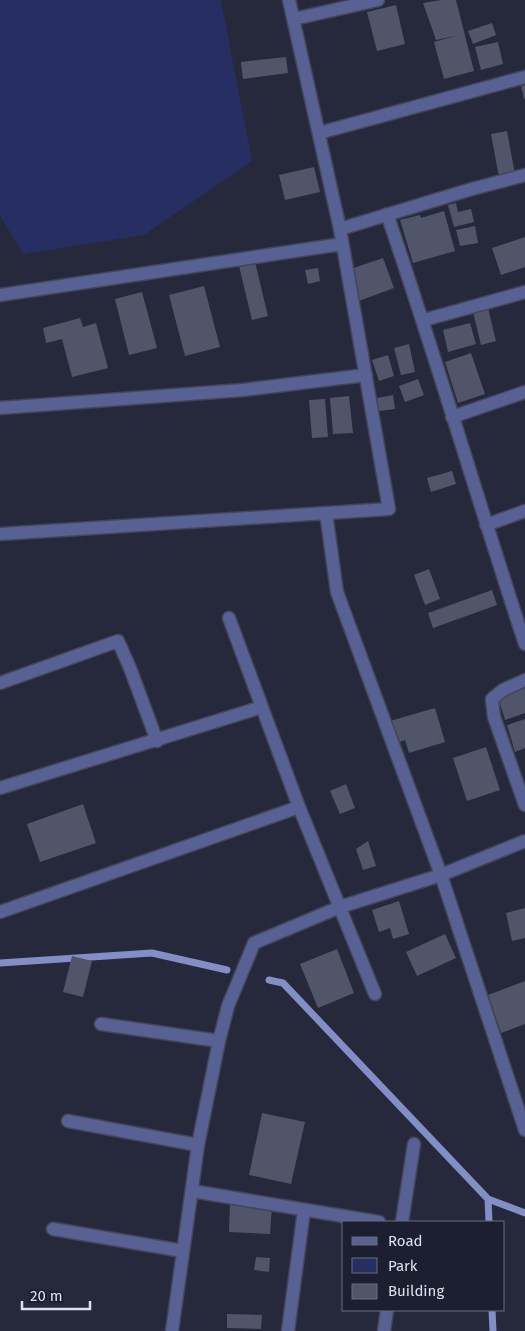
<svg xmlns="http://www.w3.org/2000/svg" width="525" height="1331" font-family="'Fira Sans',sans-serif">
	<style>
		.green { fill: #272e62 }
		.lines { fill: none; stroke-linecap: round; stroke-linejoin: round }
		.stream { stroke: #838dc6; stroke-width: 7 }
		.building { fill: #505569 }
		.street-casing { stroke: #424657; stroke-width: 15 }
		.street { stroke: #576193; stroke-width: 12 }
	</style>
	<rect width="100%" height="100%" fill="#25293b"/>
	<!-- green -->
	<path class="green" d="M0,0H221L252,161L144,235L23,254L0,216Z"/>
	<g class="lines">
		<!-- stream -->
		<path class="stream" d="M0,963L152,953L227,970
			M269,980L283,983L488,1199L525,1213
			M488,1199L489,1222
			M492,1310L493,1331"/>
	</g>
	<!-- building -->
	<path class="building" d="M441,0H456L474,71L444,79L434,42L455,36L436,40L423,3Z
		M396,5L405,44L377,51L367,12Z
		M492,23L496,35L473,44L468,31Z
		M498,42L503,64L481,70L475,47Z
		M286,57L288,73L243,79L241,62Z
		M525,85V99H524L521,86Z
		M507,131L515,174L499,177L491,134Z
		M314,167L320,192L285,200L279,175Z
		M456,203L458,212L471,209L474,222L454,227L448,205Z
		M444,211L455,251L413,263L400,220L420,215L421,218Z
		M475,226L478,243L460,246L456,230Z
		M525,237V267L501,275L492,248Z
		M383,258L394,288L359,301L348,270Z
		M255,262L268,316L252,320L239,266Z
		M318,268L320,281L308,284L305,270Z
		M204,286L220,347L185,356L169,295Z
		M142,292L157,348L129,355L115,299Z
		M487,304L496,341L481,345L472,308Z
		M80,318L83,327L96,323L108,368L72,377L62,339L46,343L43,328Z
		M470,323L476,344L448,352L443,330Z
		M409,344L415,372L401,375L394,348Z
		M471,353L485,394L458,403L445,362Z
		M388,355L394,376L379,381L372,360Z
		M418,379L424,395L405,402L399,386Z
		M393,395L395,409L379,411L377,398Z
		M349,396L353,433L333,434L330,398Z
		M325,399L328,437L312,438L309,400Z
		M452,471L456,484L431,492L427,478Z
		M429,569L440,599L425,605L414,575Z
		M492,590L497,605L433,628L428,613Z
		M525,688V713L505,720L498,697Z
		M435,708L445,742L409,753L405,740L396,743L390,721Z
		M525,719V748L515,752L507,725Z
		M486,747L500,790L467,801L453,758Z
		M346,784L355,808L340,814L330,791Z
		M83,804L96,843L40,862L27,824Z
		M368,841L376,866L363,870L356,849Z
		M399,901L409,934L393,939L390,928L379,932L372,910Z
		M525,908V938L512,941L506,913Z
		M445,934L456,958L417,976L406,952Z
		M337,949L354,993L318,1008L300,964Z
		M72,956L92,961L83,997L63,992Z
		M525,981V1024L501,1033L488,995Z
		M262,1113L305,1122L291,1184L249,1175Z
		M230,1204L272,1206L270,1234L229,1232Z
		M256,1257L270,1258L269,1272L254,1270Z
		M227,1314L262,1315L261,1329L227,1328Z"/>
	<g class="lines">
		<!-- street casing -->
		<g class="street-casing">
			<path id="street" d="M289,0L340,229L472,189L525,175
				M294,19L378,0
				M319,133L525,77
				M387,214C436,357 478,501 525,644
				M0,295L342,244
				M424,320L525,292
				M0,408L243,390L366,375
				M452,417L525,392
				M326,513L337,592L441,875L525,1130
				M486,525L525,511
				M0,534L389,509L340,229
				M229,618L299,807L375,994
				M525,680L503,690L492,699L494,717L525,805
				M0,683L118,641L130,668L157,741
				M0,788L262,707
				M0,912L299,807
				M101,1024L219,1041
				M68,1121L198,1145
				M192,1191L379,1222
				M402,1222L414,1144
				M53,1229L183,1251
				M172,1331L198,1145L219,1041L228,1006L254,943L340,907L441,875L525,841
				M288,1331L304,1210
				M384,1331L387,1310"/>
		</g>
		<!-- street -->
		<use href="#street" class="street"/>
	</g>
	<!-- legend -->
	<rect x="342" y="1221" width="162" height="90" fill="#1b1f30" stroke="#696d7c"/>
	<rect x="352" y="1237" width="25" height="8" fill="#576193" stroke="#696d7c"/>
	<text x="388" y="1246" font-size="15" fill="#dde1ed">Road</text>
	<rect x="352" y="1258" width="25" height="15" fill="#272e62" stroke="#696d7c"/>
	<text x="388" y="1271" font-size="15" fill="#dde1ed">Park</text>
	<rect x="352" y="1284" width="25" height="15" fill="#505569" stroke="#696d7c"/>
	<text x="388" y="1296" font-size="15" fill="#dde1ed">Building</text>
	<!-- scale -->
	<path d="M22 1301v8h68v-8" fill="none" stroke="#dde1ed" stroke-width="2.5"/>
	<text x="30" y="1301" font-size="15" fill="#dde1ed" stroke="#1b1f30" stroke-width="4" paint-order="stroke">20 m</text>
</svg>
